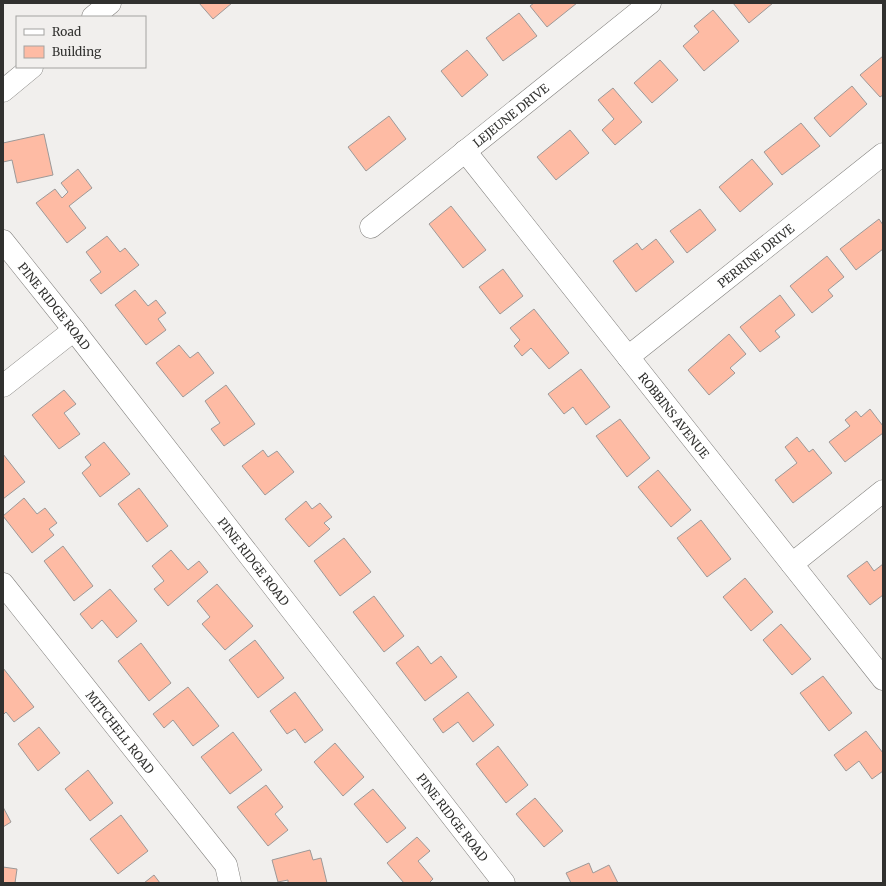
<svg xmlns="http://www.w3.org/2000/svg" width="886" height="886" font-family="Merriweather,serif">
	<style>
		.building { fill: #febba4; stroke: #9d9998 }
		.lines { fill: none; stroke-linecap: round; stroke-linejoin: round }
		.minor-casing { stroke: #82807e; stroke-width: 23 }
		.minor { stroke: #fff; stroke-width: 22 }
		.labels { text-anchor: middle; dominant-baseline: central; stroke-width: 4; stroke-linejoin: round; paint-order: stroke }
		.street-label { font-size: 12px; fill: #31312f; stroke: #f1efed }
	</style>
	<rect width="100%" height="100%" fill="#f1efed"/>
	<!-- building -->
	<path class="building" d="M199,3H232L213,19Z
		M534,3H577L547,27L530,6Z
		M733,3H773L749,23Z
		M713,10L739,41L704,71L683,46L699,32L694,26Z
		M519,13L537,36L503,61L486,38Z
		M467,50L488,75L462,97L441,71Z
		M883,56V95L880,97L860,75Z
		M660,60L678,80L652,103L634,83Z
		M852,86L867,104L830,137L814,118Z
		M613,88L642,122L615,145L602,130L614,119L598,100Z
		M389,116L406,139L366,171L348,147Z
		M801,123L820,146L782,175L764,152Z
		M570,130L589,153L556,180L537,157Z
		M44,134L53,175L17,183L12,160L3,162V143Z
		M752,159L773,184L740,212L719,187Z
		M78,169L92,188L69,206L86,228L67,243L36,203L55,189L62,198L68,192L61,183Z
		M451,206L486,250L463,268L429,224Z
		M700,209L716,230L687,253L670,231Z
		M879,219L883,225V249L856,270L840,249Z
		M107,236L120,252L125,248L139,265L101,294L90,280L101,272L86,252Z
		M656,239L674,262L636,292L613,261L637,243L642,250Z
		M827,256L844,277L828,290L833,296L812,313L790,286Z
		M503,269L523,296L500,314L479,287Z
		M135,290L148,306L156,300L166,313L158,319L166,330L146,345L115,305Z
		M780,295L795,315L775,331L780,337L760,352L740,327Z
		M534,309L569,353L549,369L531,348L522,356L514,346L520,340L510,328Z
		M729,334L746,354L730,368L735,373L709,395L688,370Z
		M179,345L190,358L198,352L214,373L183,397L156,363Z
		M581,369L610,407L586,425L573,407L564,414L548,394Z
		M226,385L255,424L224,446L211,429L220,423L205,401Z
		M64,390L76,404L64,413L80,434L59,449L32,415Z
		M870,409L883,426V433L845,462L829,442L850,426L845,420L856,411L861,417Z
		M620,419L650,458L627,477L596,436Z
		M797,437L809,452L813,449L832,473L793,503L775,480L797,463L785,447Z
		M104,442L130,474L100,497L82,473L91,465L85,457Z
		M263,450L268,457L277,451L294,472L265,495L242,466Z
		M3,454L25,482L3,499Z
		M658,470L691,510L671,527L638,487Z
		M139,488L168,526L147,542L118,504Z
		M24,498L37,514L45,508L57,523L49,529L54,535L32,553L3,516Z
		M306,501L312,509L320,503L332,517L324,523L330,529L309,547L285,519Z
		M701,520L731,559L707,577L677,538Z
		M344,538L371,572L340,596L314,561Z
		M63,546L93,586L74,601L44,561Z
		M171,550L188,570L199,561L208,572L168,606L154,589L164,581L152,566Z
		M867,561L874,571L883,564V595L870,605L847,576Z
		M745,578L773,612L751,631L723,597Z
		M217,584L253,626L225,650L202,624L210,617L197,601Z
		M110,589L137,621L117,638L102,620L92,629L80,614Z
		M374,596L404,636L384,652L353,612Z
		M781,624L811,659L792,675L763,640Z
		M255,640L284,678L258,698L229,660Z
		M141,643L171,683L149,701L118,661Z
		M418,646L431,664L441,656L457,677L425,701L396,663Z
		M3,668L34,707L14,722L6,712L3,715Z
		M823,676L852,713L829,731L800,693Z
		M188,687L219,726L193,746L173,720L164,728L153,714Z
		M295,692L323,730L305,743L295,729L287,734L270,711Z
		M468,692L494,725L473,742L458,722L443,733L433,719Z
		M39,727L60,753L38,771L18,744Z
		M866,731L883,753V771L872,779L859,761L846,771L834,755Z
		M233,732L262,770L230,794L201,757Z
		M335,743L364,777L343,796L314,762Z
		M498,746L528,785L506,803L476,764Z
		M88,770L113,803L90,821L65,789Z
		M266,785L283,807L275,814L288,830L268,846L237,807Z
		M373,789L406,828L387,843L354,804Z
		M535,798L563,831L544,847L516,814Z
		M3,807L11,822L3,827Z
		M121,815L148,851L118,874L90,839Z
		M417,837L430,851L418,861L433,879L429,883H404L387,863Z
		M310,850L313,860L321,858L327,883H288V880L278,882L272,860Z
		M589,863L593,873L609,865L618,883H571L566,873Z
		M3,867L17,869L15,883H3Z
		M154,875L160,883H144Z"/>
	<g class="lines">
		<!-- minor casing -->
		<g class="minor-casing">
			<g id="minor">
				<path d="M93,17L110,3"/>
				<path d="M3,91L32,67"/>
				<path id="s1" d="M465,151L883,679"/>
				<path id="s2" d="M371,227L650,3"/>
				<path id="s3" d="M3,241L74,330L504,883"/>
				<path id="s4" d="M628,357L883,154"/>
				<path d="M3,386L74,330"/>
				<path d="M792,564L883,491"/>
				<path id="s5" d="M3,584L226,865L230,883"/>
			</g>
		</g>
		<!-- minor -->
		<use href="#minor" class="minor"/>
	</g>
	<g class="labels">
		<!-- street labels -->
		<g class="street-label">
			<text stroke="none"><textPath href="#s2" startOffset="179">LEJEUNE DRIVE</textPath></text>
			<text stroke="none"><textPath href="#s4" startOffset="163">PERRINE DRIVE</textPath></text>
			<text stroke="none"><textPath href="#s3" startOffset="83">PINE RIDGE ROAD</textPath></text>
			<text stroke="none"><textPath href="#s1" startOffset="337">ROBBINS AVENUE</textPath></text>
			<text stroke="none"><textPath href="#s3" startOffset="407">PINE RIDGE ROAD</textPath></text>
			<text stroke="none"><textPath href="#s5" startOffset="189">MITCHELL ROAD</textPath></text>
			<text stroke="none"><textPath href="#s3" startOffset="731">PINE RIDGE ROAD</textPath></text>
		</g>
	</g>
	<!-- border -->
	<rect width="886" height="886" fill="none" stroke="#31312f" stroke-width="8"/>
	<!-- legend -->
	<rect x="16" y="16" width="130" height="52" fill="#f1efed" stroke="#a4a3a1"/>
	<rect x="24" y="29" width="20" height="6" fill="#ffffff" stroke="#a4a3a1"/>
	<text x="52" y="36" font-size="12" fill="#31312f">Road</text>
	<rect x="24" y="46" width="20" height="12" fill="#febba4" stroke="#a4a3a1"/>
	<text x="52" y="56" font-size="12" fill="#31312f">Building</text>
</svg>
